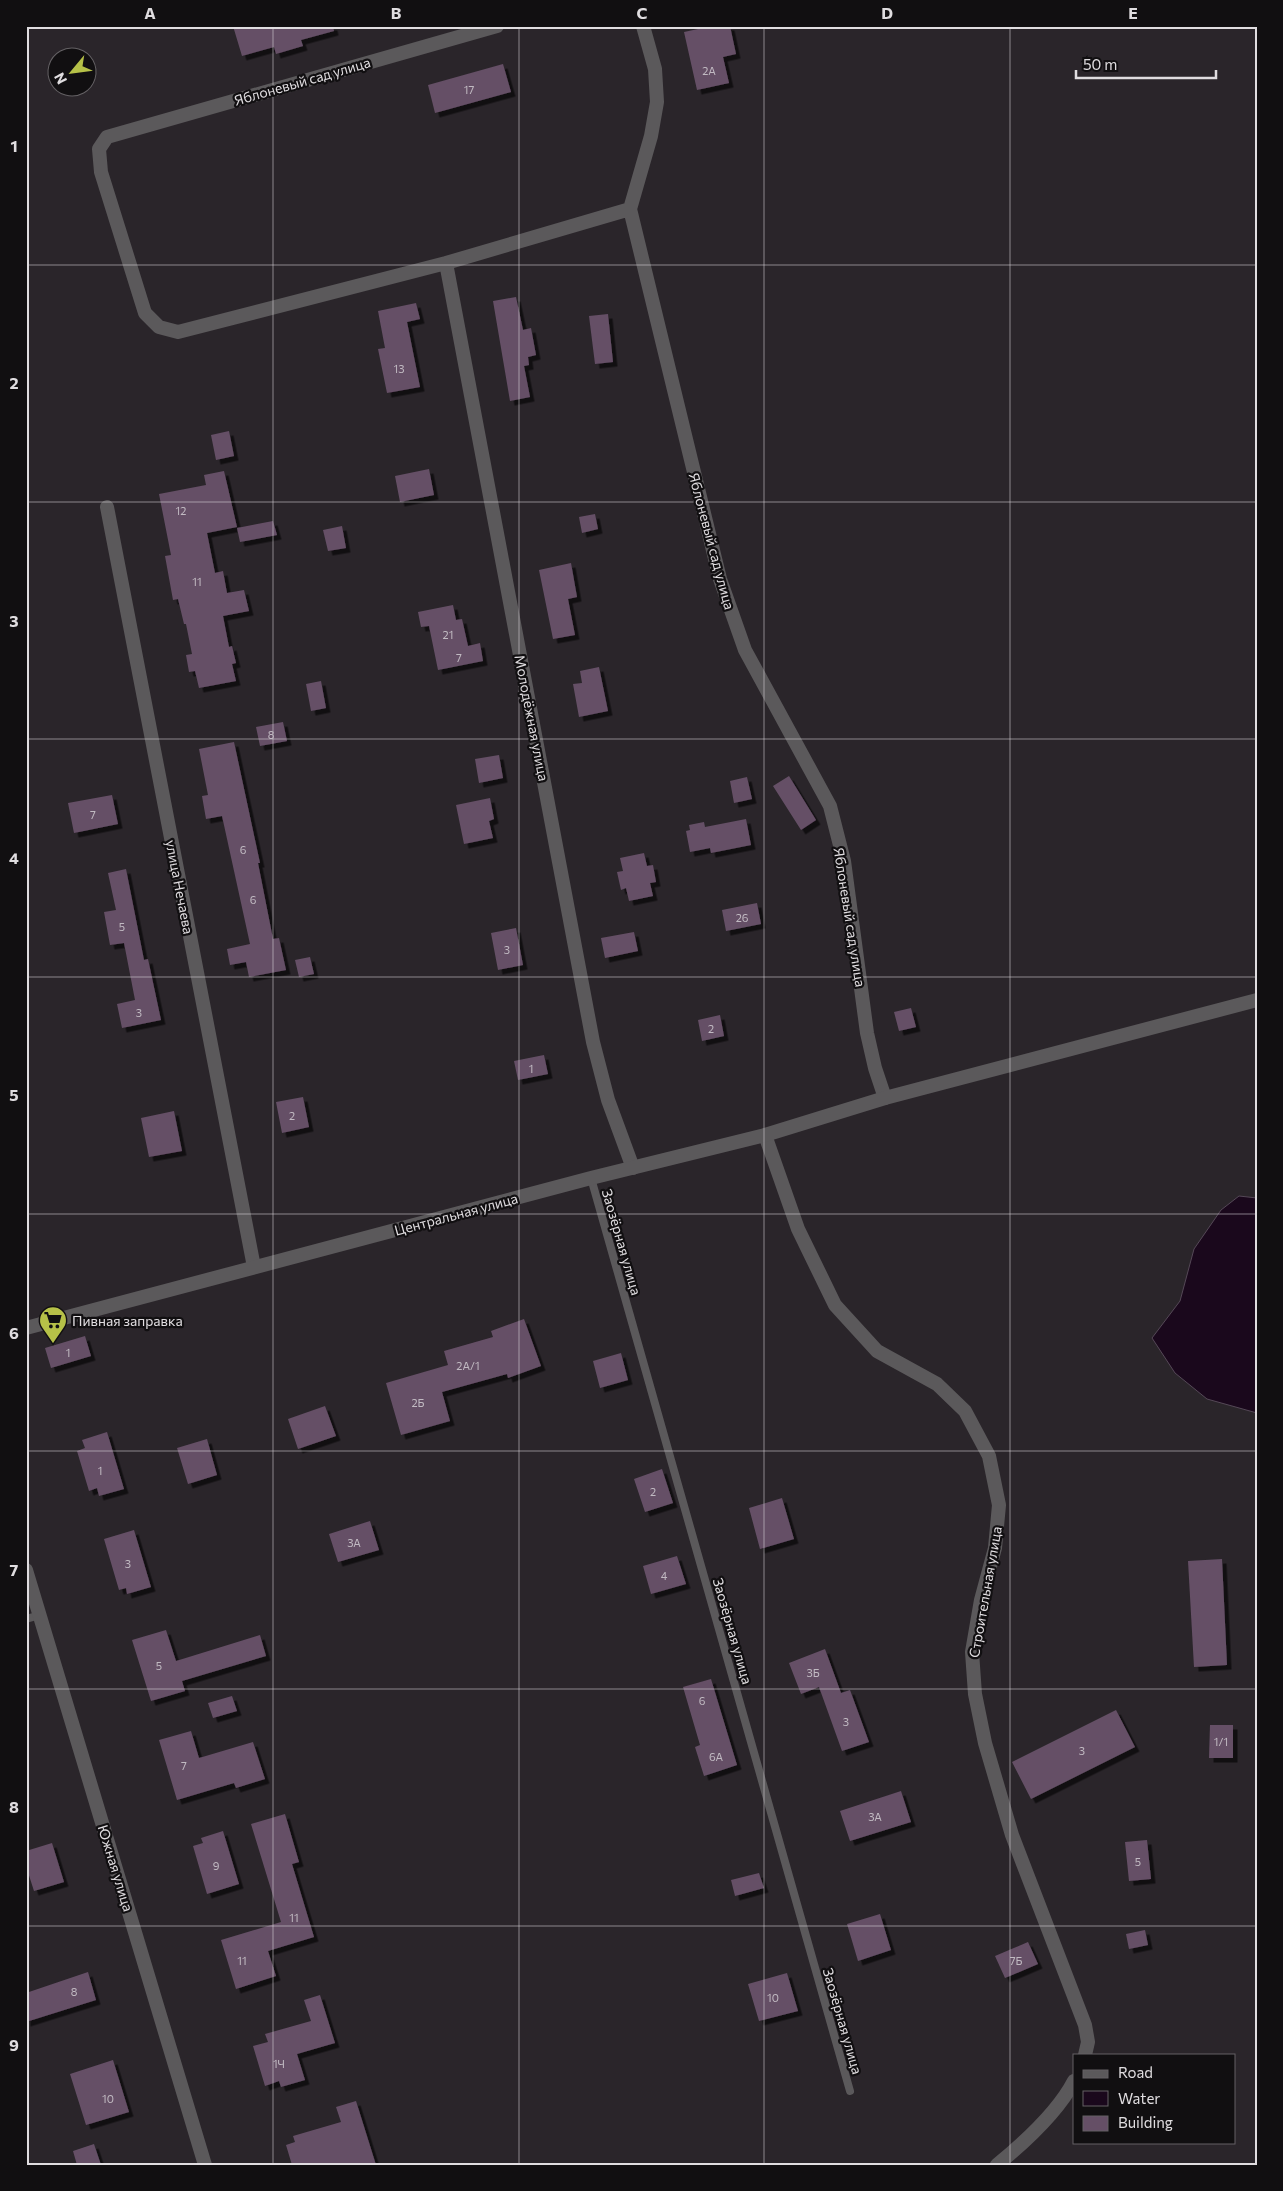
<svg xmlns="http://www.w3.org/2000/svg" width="1283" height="2191" font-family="Commissioner,sans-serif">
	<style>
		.water { fill: #1a081c; stroke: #554857 }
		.building { fill: #654f66; filter: url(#shadow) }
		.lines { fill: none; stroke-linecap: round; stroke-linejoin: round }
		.service { stroke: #5b595b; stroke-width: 8 }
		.minor { stroke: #5b595b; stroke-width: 14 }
		.tertiary { stroke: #5b595b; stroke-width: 14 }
		.grid { fill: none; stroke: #e0dde0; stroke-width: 1; stroke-opacity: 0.55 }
		.labels { text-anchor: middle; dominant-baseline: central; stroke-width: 4.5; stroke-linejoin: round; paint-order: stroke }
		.number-label { font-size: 11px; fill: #c1bac2 }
		.street-label { font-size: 14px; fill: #e0dde0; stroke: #110f11 }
		.poi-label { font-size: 14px; fill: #e0dde0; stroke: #110f11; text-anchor: start }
		.neatline { fill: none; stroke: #e0dde0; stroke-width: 2 }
		.grid-label { font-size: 16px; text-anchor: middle; font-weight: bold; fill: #e0dde0 }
	</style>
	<defs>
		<filter id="shadow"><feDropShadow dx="4.5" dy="4.5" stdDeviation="0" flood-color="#0009"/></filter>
	</defs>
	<rect width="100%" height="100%" fill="#2a252a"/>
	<!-- water -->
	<path class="water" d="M1239,1196L1257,1198V1413L1207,1399L1175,1373L1152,1338L1180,1301L1194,1249L1221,1210Z"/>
	<!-- building -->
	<path class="building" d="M233,26H333L334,31L301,40L303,46L276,54L274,47L242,56Z
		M712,26H730L736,54L723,57L729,83L697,90L684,32Z
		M503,64L511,92L435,113L428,85Z
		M516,297L523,330L531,328L536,355L528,357L529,365L524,366L530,397L510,401L493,301Z
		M416,303L420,319L407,322L420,387L387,393L378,349L385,348L378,311Z
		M608,314L613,362L595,364L589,316Z
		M229,431L234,456L216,460L211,435Z
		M429,469L434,495L400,502L395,476Z
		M224,471L237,527L207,533L215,573L223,571L227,593L244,590L249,611L223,616L229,647L232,646L236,663L232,664L236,681L199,688L195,671L189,672L186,655L192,654L186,624H184L178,599L173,600L165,556L171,555L159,494L206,485L204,475Z
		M595,514L598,529L582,533L579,517Z
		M273,521L277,535L240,542L237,528Z
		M342,526L346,548L328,551L323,530Z
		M571,563L577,597L568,599L575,635L553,639L539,570Z
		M453,605L456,620L462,619L468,646L480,643L483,661L438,670L429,626L421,627L418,612Z
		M599,667L608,711L579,717L573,684L582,683L580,671Z
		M321,681L326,708L311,711L306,684Z
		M283,722L287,741L260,746L256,727Z
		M234,742L260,863H258L273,939L279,938L286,970L249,977L246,962L230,965L227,949L250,944L222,816L206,819L202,796L208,795L199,749Z
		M499,755L503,778L479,783L475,759Z
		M789,776L816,820L801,830L773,786Z
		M747,777L752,799L734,803L730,781Z
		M112,795L118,824L74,833L68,803Z
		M490,798L494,819L489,821L493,838L464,844L456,805Z
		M746,819L751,845L711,853L710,848L690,852L686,831L690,830L689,825L704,822L705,827Z
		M644,853L647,866L653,865L656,882L650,883L653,896L629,901L626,888L621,890L617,872L623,871L620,858Z
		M126,869L144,960L148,959L161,1020L122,1028L117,1004L135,1000L124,943L110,945L104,912L116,910L108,873Z
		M757,903L761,924L726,931L722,910Z
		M516,928L523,965L498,970L491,933Z
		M634,932L638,951L605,958L601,938Z
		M310,957L314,974L299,977L295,960Z
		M911,1008L916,1027L899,1031L894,1012Z
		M720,1015L724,1036L702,1041L698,1020Z
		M544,1055L548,1074L518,1080L514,1061Z
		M303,1097L309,1127L282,1133L276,1102Z
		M174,1111L182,1151L149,1157L141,1118Z
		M524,1319L541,1366L508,1378L507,1374L442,1392L450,1421L401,1435L386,1383L448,1365L444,1351L493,1337L491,1331Z
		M85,1336L91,1356L51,1368L45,1348Z
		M621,1353L628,1380L600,1388L593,1361Z
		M325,1406L336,1436L298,1449L288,1419Z
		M107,1432L124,1489L99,1496L97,1488L89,1491L77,1451L85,1448L82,1440Z
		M207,1439L217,1475L188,1484L177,1448Z
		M662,1469L673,1503L645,1512L634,1479Z
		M782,1498L794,1539L760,1549L749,1508Z
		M370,1521L379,1550L338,1562L329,1534Z
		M134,1530L151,1587L127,1594L126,1588L119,1590L104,1539Z
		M677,1556L686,1584L651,1594L643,1566Z
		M1222,1559L1227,1665L1194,1667L1188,1561Z
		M166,1630L176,1661L260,1635L266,1656L182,1681L185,1691L151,1701L132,1640Z
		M825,1649L841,1693L850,1690L869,1742L842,1751L819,1687L801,1694L789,1663Z
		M711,1679L737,1765L704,1776L695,1747L700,1745L683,1687Z
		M232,1696L237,1711L213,1718L208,1703Z
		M1116,1710L1135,1747L1031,1799L1012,1762Z
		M1210,1725H1233V1758H1209Z
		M191,1731L199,1758L253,1742L265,1779L236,1788L234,1783L177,1800L159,1740Z
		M901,1791L911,1822L850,1841L840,1811Z
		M285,1814L299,1862L292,1864L314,1937L268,1951L276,1976L236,1989L221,1940L281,1922L251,1824Z
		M223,1831L239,1884L207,1894L193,1846L203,1843L201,1838Z
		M1147,1840L1151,1879L1129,1881L1125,1842Z
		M52,1843L64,1882L34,1891L26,1866V1851Z
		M759,1873L764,1888L735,1896L731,1880Z
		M880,1914L891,1950L858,1961L847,1924Z
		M1145,1930L1148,1945L1129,1949L1126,1934Z
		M1028,1942L1038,1964L1005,1978L995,1956Z
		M88,1972L96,2000L26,2022V1993Z
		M787,1973L798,2011L759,2021L748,1984Z
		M320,1995L335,2043L297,2054L305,2080L281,2087L279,2081L265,2086L253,2046L268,2042L265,2034L311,2021L304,2000Z
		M113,2060L129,2112L86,2125L70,2074Z
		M356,2101L376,2165H292L286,2145L295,2142L293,2136L341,2122L336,2107Z
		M94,2144L101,2165H77L73,2151Z"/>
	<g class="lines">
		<!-- service -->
		<path class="service" d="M591,1178L850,2091
			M26,1619L40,1615"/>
		<!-- minor -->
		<path class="minor" d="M497,26L107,137L99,149L101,172L145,313L159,327L178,332L446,263L630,209
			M643,26L655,69L657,102L651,136L630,209L720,579L745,650L830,806L844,861L867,1033L875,1068L885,1098
			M446,263L593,1042L608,1100L633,1168
			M107,507L254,1267
			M765,1135L798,1229L835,1305L877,1351L937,1384L965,1411L989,1456L999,1505L995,1548L981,1600L972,1652L975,1694L985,1743L1012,1835L1085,2025L1088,2042L1085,2055
			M26,1570L205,2165
			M997,2165C1025,2142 1058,2112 1074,2081"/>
		<!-- tertiary -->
		<path class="tertiary" d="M26,1328L591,1178L765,1135L885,1098L1257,1000"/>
	</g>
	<!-- grid -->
	<path class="grid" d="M273,26V2165M519,26V2165M764,26V2165M1010,26V2165M26,265H1257M26,502H1257M26,739H1257M26,977H1257M26,1214H1257M26,1451H1257M26,1689H1257M26,1926H1257"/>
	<!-- icons -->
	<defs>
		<g id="supermarket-pin" transform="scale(1.4375)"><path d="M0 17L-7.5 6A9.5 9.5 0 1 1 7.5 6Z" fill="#b6c148" stroke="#110f11"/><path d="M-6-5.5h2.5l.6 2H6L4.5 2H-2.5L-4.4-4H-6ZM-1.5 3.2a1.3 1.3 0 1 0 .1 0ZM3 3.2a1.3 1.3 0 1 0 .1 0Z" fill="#111"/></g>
	</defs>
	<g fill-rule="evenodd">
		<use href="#supermarket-pin" x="53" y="1320"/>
	</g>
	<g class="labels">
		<!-- number labels -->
		<g class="number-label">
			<text x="709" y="70">2А</text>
			<text x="469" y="89">17</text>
			<text x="399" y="368">13</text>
			<text x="181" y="510">12</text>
			<text x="197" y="581">11</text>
			<text x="448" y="634">21</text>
			<text x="459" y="657">7</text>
			<text x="271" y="734">8</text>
			<text x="93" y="814">7</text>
			<text x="243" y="849">6</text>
			<text x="253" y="899">6</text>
			<text x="742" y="917">26</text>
			<text x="122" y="926">5</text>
			<text x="507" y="949">3</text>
			<text x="139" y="1012">3</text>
			<text x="711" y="1028">2</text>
			<text x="531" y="1068">1</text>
			<text x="292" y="1115">2</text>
			<text x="68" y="1352">1</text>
			<text x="468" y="1365">2А/1</text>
			<text x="418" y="1402">2Б</text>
			<text x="100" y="1470">1</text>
			<text x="653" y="1491">2</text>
			<text x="354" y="1542">3А</text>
			<text x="128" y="1563">3</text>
			<text x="664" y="1575">4</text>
			<text x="159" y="1665">5</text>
			<text x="813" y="1672">3Б</text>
			<text x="702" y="1700">6</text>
			<text x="846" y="1721">3</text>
			<text x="1221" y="1741">1/1</text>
			<text x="1082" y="1750">3</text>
			<text x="716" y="1756">6А</text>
			<text x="184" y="1765">7</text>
			<text x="875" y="1816">3А</text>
			<text x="1138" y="1861">5</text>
			<text x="216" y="1865">9</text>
			<text x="294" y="1917">11</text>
			<text x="242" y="1960">11</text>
			<text x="1016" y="1960">7Б</text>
			<text x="74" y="1991">8</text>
			<text x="773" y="1997">10</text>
			<text x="279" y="2063">1Ч</text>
			<text x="108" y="2098">10</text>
		</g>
		<!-- street labels -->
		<g class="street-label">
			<text transform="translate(302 81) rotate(-16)">Яблоневый сад улица</text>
			<text transform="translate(712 541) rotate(75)">Яблоневый сад улица</text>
			<text transform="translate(532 718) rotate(79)">Молодёжная улица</text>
			<text transform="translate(180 887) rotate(79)">улица Нечаева</text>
			<text transform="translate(850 917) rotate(81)">Яблоневый сад улица</text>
			<text transform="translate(456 1214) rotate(-15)">Центральная улица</text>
			<text transform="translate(622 1242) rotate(74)">Заозёрная улица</text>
			<text transform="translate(985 1592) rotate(-80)">Строительная улица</text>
			<text transform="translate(733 1631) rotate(74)">Заозёрная улица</text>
			<text transform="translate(116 1868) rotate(73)">Южная улица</text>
			<text transform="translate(843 2021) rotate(74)">Заозёрная улица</text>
		</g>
		<!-- poi labels -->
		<g class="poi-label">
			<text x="72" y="1320">Пивная заправка</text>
		</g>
	</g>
	<!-- border -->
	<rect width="1283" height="2191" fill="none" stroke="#110f11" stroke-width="55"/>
	<!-- legend -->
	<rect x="1073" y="2054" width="162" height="90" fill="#110f11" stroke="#646164"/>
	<rect x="1083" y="2070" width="25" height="8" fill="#5b595b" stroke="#646164"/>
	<text x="1118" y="2078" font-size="15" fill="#e0dde0">Road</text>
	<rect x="1083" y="2091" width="25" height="15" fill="#1a081c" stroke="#646164"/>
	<text x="1118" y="2104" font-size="15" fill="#e0dde0">Water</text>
	<rect x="1083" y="2116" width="25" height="15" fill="#654f66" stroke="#646164"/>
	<text x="1118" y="2128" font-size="15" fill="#e0dde0">Building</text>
	<!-- north arrow -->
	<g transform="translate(72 72) rotate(241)"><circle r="24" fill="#110f11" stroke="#646164"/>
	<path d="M0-4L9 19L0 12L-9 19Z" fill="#b6c148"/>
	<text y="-8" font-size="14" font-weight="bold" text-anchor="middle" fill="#e0dde0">N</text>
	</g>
	<!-- scale -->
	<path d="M1076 70v8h140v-8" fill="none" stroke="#e0dde0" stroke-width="2.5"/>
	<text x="1083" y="70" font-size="15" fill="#e0dde0" stroke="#110f11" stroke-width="4" paint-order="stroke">50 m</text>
	<rect x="28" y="28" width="1228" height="2136" class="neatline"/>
	<g class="grid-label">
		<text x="150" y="19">A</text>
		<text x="396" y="19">B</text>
		<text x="642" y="19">C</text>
		<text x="887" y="19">D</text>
		<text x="1133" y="19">E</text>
		<text x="14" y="152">1</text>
		<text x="14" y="389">2</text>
		<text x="14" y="627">3</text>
		<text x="14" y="864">4</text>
		<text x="14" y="1101">5</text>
		<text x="14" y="1339">6</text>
		<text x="14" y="1576">7</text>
		<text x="14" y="1813">8</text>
		<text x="14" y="2051">9</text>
	</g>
</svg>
